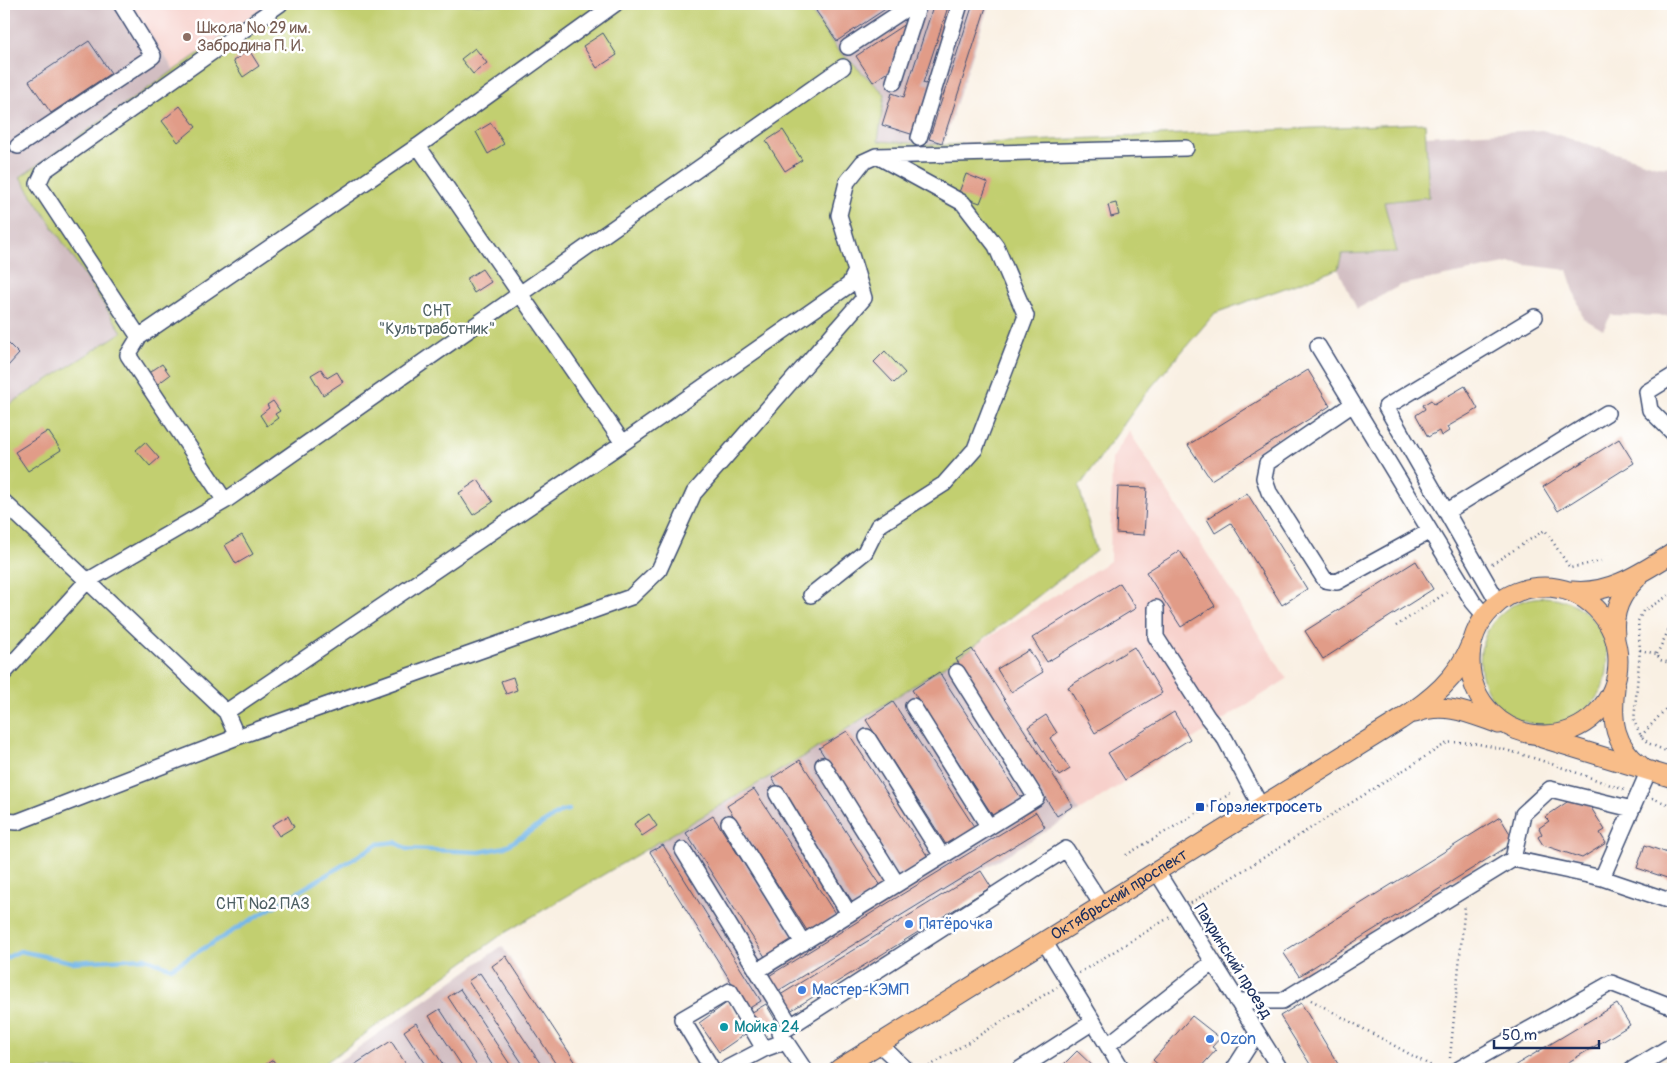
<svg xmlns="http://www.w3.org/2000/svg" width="1677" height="1073" font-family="Pangolin,sans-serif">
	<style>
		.built { fill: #f7d0cb }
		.industrial { fill: #d2bec2 }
		.green { fill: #c2cf70; stroke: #6e7f67 }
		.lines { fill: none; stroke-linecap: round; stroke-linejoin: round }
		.stream { stroke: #72b6e8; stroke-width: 4.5 }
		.building { fill: #e19c88 }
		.minor-casing { stroke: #3c4c72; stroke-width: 18 }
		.major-casing { stroke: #3c4c72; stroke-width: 21 }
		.path { stroke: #3c4c72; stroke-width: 2.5; stroke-dasharray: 1 4; stroke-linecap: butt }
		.minor { stroke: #fff; stroke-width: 15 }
		.major { stroke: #f8bd89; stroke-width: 19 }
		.education-dot { fill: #8d6e63; stroke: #fff; stroke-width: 2 }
		.transit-dot { fill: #1a4fb4; stroke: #fff; stroke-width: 2 }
		.shop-dot { fill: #3f7fe0; stroke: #fff; stroke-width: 2 }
		.culture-dot { fill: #0f9aa8; stroke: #fff; stroke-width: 2 }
		.labels { text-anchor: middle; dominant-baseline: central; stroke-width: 5; stroke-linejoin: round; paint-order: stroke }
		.education-label { font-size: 16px; fill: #785e54; stroke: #fff; text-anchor: start }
		.park-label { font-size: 16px; fill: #4d5f63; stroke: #fff }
		.transit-label { font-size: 16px; fill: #164399; stroke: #fff; text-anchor: start }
		.street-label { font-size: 16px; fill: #1b2f5e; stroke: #fff }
		.shop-label { font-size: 16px; fill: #366cbe; stroke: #fff; text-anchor: start }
		.culture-label { font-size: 16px; fill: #0d838f; stroke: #fff; text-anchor: start }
	</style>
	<rect width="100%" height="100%" fill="#fff"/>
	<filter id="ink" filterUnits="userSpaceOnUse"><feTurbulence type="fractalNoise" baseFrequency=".02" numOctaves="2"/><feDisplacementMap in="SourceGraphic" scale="10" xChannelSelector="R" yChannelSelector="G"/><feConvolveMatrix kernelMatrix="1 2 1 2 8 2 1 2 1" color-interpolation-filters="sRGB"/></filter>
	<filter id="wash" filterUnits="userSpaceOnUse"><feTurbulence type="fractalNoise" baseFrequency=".0096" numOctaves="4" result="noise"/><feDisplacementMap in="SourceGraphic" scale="20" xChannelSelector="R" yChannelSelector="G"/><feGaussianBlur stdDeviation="1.12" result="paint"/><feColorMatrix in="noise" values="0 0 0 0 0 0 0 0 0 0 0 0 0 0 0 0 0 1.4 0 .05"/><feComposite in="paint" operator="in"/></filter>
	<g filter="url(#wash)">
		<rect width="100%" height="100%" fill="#f9f0e3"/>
		<!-- built -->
		<path class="built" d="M131,4H270L174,70Z
			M1129,431L1287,679L1079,811L973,647L1110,561L1112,459Z"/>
		<!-- industrial -->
		<path class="industrial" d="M4,4H131L174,70L20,177L122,332L4,408Z
			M806,4H989L943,145L877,141L885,94L837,49Z
			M1542,130L1657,166L1673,167V316L1611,315L1603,330L1583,318L1567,270L1510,263L1401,285L1357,309L1338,269L1342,254L1384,202L1429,197L1426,136Z
			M973,647L1079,811L746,1013L646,849L808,754Z
			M502,946L580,1069H328Z"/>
		<!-- green -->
		<path class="green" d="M270,4H806L837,49L885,94L878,141L943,145L1425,123L1429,197L1384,202L1397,252L1342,254L1338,269L1215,313L1147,392L1079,487L1096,551L973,647L808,754L501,935L317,1069H4V408L122,332L20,177Z
			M1480 661a64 64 0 1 1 128 0a64 64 0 1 1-128 0Z"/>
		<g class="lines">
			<!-- stream -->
			<path class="stream" d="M4,959L20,951L72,962L145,958L171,968L378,844L395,842L407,849L480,852L505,847L562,811L569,810"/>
		</g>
		<g id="blocks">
			<!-- building -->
			<path class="building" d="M4,4H14L4,10Z
				M826,4H893L837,41L816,11Z
				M934,4H949L923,83L930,85L914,135L882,125L892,93L904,97Z
				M973,4H987L942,143L929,139Z
				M905,24L889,71L873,82L856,56Z
				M603,33L617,55L597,68L583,46Z
				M89,41L111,73L51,113L29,81Z
				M475,48L487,63L473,74L461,59Z
				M249,50L259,66L243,77L233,61Z
				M180,106L196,127L178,142L162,121Z
				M491,123L504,144L488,154L476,132Z
				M783,130L802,160L785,171L766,141Z
				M966,174L988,183L980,203L958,195Z
				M1116,203L1119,215L1111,217L1108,205Z
				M482,269L491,282L474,293L466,279Z
				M4,339L19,354L8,366L4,362Z
				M885,351L905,373L894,383L874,362Z
				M162,364L170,375L155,386L147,374Z
				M321,369L327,378L337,372L343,382L323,395L311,375Z
				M1308,370L1330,406L1211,480L1188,445Z
				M1465,386L1478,409L1447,427L1449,431L1441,436L1439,431L1428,437L1416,415L1425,409L1423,405L1431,400L1434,404Z
				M273,401L280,411L275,414L278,418L267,426L260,415L269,408L267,405Z
				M48,431L61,450L28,471L15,452Z
				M1619,439L1634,463L1558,511L1543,487Z
				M145,442L159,458L150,466L136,450Z
				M478,480L493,502L473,515L459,493Z
				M1118,487L1147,488L1144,535L1116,533Z
				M1247,493L1307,589L1282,605L1231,523L1215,533L1207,519Z
				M242,535L253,554L236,564L225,545Z
				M1180,551L1215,606L1181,627L1146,572Z
				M1416,561L1433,589L1323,659L1305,631Z
				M1120,583L1136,608L1047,662L1032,638Z
				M1134,647L1162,693L1095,733L1068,687Z
				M972,649L1073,806L1057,816L956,659Z
				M1029,650L1043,672L1011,692L997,669Z
				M939,672L1021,798L993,816L912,690Z
				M513,677L517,690L506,694L501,681Z
				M893,702L975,828L947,846L866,720Z
				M1174,712L1190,739L1125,780L1108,753Z
				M1046,715L1057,733L1050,738L1070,769L1059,776L1028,727Z
				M847,731L928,857L901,875L819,748Z
				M800,760L881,886L854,904L772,778Z
				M754,789L836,915L808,932L727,806Z
				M1570,800L1588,803L1605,830L1600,833L1606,843L1582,858L1543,845L1538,837L1542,834L1539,828L1549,821L1545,817Z
				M1036,812L1045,827L773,994L764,979Z
				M649,814L657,826L642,836L634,824Z
				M288,816L294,827L279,836L272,825Z
				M713,816L795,942L767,960L686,833Z
				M1500,817L1515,842L1299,976L1283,952Z
				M663,845L761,1001L748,1009L650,852Z
				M1645,845L1673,855V880L1637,868Z
				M981,871L991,887L787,1013L777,997Z
				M506,956L580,1069H559L492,966Z
				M480,973L544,1069H526L468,981Z
				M460,989L513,1069H495L448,997Z
				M728,1002L748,1032L719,1052L699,1023Z
				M1301,1003L1341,1069H1313L1280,1016Z
				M766,1004L776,1021L760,1031L749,1014Z
				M1617,1004L1630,1025L1557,1069H1509Z
				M440,1009L479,1069H464L429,1016Z
				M1192,1016L1220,1038L1212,1047L1216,1050L1199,1069H1161L1162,1068L1153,1060Z
				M416,1023L446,1069H429L404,1031Z
				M391,1041L409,1069H356L354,1065Z
				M1077,1051L1096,1069H1059Z
				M273,1060L278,1069H267L265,1065Z"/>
		</g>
	</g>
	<g filter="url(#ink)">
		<use href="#blocks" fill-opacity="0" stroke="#3c4c72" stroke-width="1"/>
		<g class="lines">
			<!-- minor casing -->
			<g class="minor-casing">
				<path id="minor" d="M848,47L913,4
					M894,82L919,4
					M919,138L960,4
					M18,146L153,56L121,4
					M418,146L623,443
					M139,337L38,184L44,171L280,4
					M1318,346L1473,602L1485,616
					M1673,376L1647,392L1650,410L1673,433
					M1353,404L1267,463L1264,478L1269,492L1325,580L1337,582L1430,531
					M225,501L128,355L139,337L418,146L615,4
					M4,502L226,712L237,737L631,597L659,570L694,493L864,298L839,215L847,182L863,162L876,156L1186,148
					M1446,512L1607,413
					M811,595L865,552L878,526L944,484L975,449L1026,316L996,246L963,203L877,156
					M1498,602L1386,407L1535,317
					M1156,608V637L1208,718L1225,739L1261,807
					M4,673L87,581L225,501L843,67
					M913,706L989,827
					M226,712L623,443L849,285L856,271
					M867,737L942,856
					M823,765L897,884
					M777,794L849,914
					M4,821L17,822L237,737
					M729,823L803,943
					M683,850L791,1026
					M1513,859L1523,814L1550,789L1632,809
					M1157,872L1280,1069
					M1602,878L1673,902
					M1044,941L1122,1069
					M757,971L1036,798L957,672
					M1237,1001H1282L1513,859L1602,878L1649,770
					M879,1044L906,1069
					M1108,1045L1213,962
					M712,1069L682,1019L730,991L764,1049
					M726,1069L764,1049L786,1041
					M804,1069L780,1033L1066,849L1102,905
					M1020,1069L1093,1022
					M1234,1069L1257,1033
					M1459,1069L1611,983L1673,1007
					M1633,1069L1673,1045"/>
			</g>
			<!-- major casing -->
			<g class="major-casing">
				<g id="major">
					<circle cx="1544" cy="661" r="74"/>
					<path d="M1572,591C1610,595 1642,572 1673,553"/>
					<path d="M1615,636C1612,612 1621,594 1637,578"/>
					<path d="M1615,688C1611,720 1614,746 1641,766"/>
					<path d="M1415,713C1445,701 1471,714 1499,724"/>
					<path d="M1542,738L1673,778"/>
					<path id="s1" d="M839,1069L1400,720C1430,700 1458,678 1471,644"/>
				</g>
			</g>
			<!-- path -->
			<path class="path" d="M1492,564L1545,530L1570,568L1601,561
				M1673,593L1643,611L1638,621L1640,650L1634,721L1641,736L1648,743L1673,754
				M1396,626L1449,591
				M1640,650L1657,654L1660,660L1673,664
				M1657,654L1669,629L1673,631
				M1641,736L1673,701
				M1652,798L1673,806
				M1126,855L1230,794
				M1191,903L1447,743C1487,736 1583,776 1625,790
				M1079,973L1170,917
				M1311,1000L1437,1069
				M1450,1058L1465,904
				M925,1069L1057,987"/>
			<!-- minor -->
			<use href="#minor" class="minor"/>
			<!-- major -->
			<use href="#major" class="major"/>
		</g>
	</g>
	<!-- markers -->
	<circle class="education-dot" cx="187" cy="37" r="5"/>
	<rect class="transit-dot" x="1195" y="802" width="10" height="10" rx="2.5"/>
	<g class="shop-dot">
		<circle cx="909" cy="924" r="5"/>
		<circle cx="802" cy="990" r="5"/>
		<circle cx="1210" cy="1039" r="5"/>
	</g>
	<circle class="culture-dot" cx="724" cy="1027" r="5"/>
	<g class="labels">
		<!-- education labels -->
		<g class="education-label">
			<text x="197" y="28">Школа № 29 им.<tspan x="197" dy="18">Забродина П. И.</tspan></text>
		</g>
		<!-- park labels -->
		<g class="park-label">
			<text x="437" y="311">СНТ<tspan x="437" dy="18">"Культработник"</tspan></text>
			<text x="263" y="904">СНТ №2 ПАЗ</text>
		</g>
		<!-- transit labels -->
		<g class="transit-label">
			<text x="1210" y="807">Горэлектросеть</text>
		</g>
		<!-- street labels -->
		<g class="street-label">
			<text stroke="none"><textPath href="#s1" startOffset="330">Октябрьский проспект</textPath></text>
			<text transform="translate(1233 961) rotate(58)">Пахринский проезд</text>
		</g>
		<!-- shop labels -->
		<g class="shop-label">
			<text x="919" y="924">Пятёрочка</text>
			<text x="812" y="990">Мастер-КЭМП</text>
			<text x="1220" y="1039">Ozon</text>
		</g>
		<!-- culture labels -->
		<g class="culture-label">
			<text x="734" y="1027">Мойка 24</text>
		</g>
	</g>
	<!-- margin -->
	<rect width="1677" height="1073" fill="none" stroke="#fff" stroke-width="20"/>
	<!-- scale -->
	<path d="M1494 1040v8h105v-8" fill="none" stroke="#1b2f5e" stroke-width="2.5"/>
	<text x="1502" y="1040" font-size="15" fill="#1b2f5e" stroke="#ffffff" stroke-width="4" paint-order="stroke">50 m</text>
</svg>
